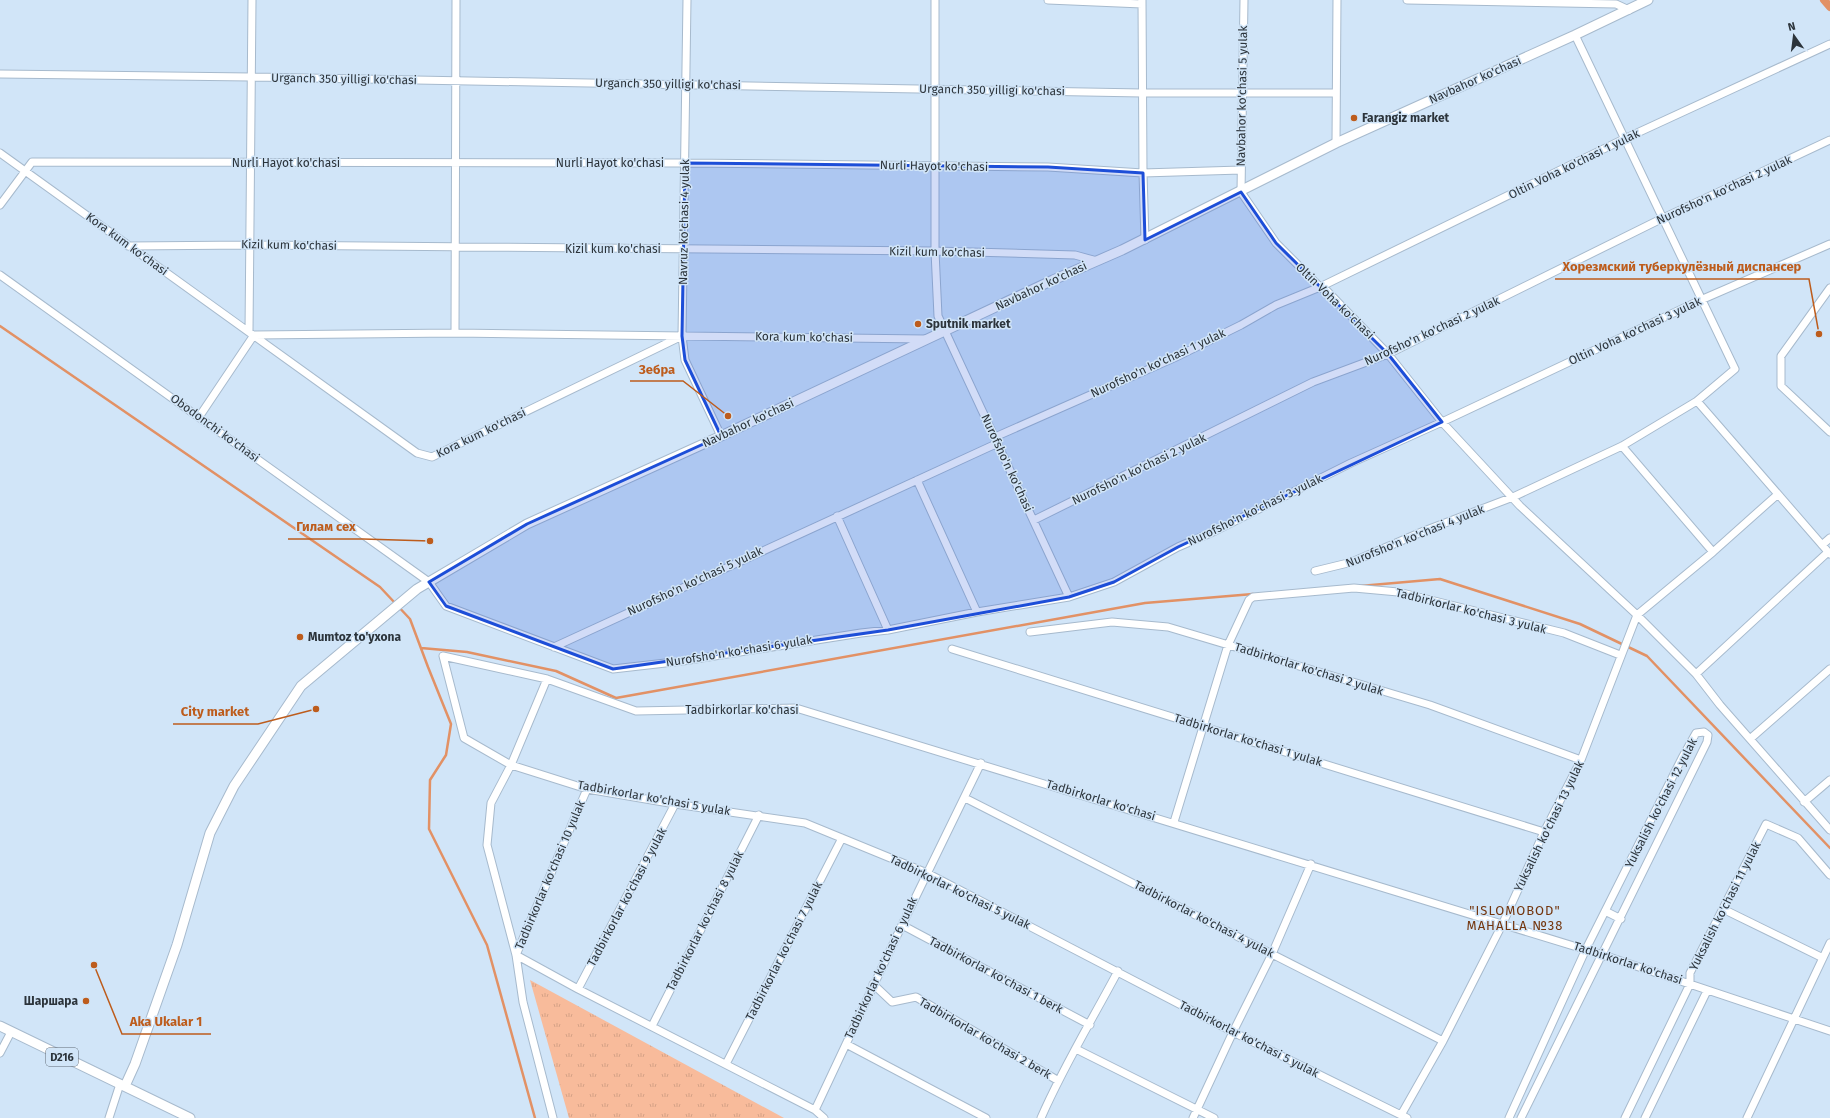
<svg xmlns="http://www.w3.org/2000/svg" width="1830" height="1118" font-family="'Fira Sans',sans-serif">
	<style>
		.grass { fill: url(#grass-tufts) }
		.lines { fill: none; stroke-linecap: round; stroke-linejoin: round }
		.stream { stroke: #e29165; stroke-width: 2.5 }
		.canal { stroke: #e29165; stroke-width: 8 }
		.minor-casing { stroke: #a7bacd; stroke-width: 9 }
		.major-casing { stroke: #a7bacd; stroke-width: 11 }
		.minor { stroke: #fff; stroke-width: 7 }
		.major { stroke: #fff; stroke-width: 9 }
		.marked { fill: #1d4ed8; fill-opacity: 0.2; stroke: #1d4ed8; stroke-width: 3; stroke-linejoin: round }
		.poi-dot { fill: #bd5c1c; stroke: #d1e5f8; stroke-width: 1.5 }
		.labels { text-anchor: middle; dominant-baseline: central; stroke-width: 3; stroke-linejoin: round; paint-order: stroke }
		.shield { fill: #d1e5f8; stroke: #5e6974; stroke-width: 1 }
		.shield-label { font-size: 11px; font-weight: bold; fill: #2c343b }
		.street-label { font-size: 12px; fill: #2c343b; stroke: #d1e5f8 }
		.poi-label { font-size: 12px; font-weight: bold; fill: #2c343b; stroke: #d1e5f8; text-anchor: start }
		.neighbourhood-label { font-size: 13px; letter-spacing: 1px; fill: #73350d; stroke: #d1e5f8 }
		.leader { fill: none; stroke: #bd5c1c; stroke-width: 1.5 }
		.callout-dot { fill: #bd5c1c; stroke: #d1e5f8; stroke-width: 1.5 }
		.callout-label { font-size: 13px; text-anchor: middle; font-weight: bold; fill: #bd5c1c; stroke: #d1e5f8; stroke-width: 3; stroke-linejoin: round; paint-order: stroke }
	</style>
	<defs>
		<pattern id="grass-tufts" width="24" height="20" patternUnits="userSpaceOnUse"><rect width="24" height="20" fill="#f8bb9b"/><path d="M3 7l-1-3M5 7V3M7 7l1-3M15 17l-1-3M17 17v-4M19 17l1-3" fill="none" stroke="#d5a186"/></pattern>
	</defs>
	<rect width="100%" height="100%" fill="#d1e5f8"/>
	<!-- grass -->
	<path class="grass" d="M530,980L784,1118H569Z"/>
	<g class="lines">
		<!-- stream -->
		<path class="stream" d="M0,326L380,587L410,619L428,667L451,724L446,755L430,780L429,829L487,945L535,1118
			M1360,586L1440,579L1580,624L1647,656L1830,848
			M421,648L467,652L556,671L616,698L1145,603L1253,594"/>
		<!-- canal -->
		<path class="canal" d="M1824,0L1830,7"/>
		<!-- minor casing -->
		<g class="minor-casing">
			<path id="minor" d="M687,0L682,336L685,360L721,436
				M935,0V251L938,316L1069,597
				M1048,0L1142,4
				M1142,0L1143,173L1145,240
				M1244,0L1241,192L1276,243L1320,287L1327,291L1388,354L1442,422L1520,506L1637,615L1696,674L1720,705L1830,830
				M1407,0L1616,4L1629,10
				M0,74L251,77L1142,93H1336
				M1336,143L1337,0
				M0,153L417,453L432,457L682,336
				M0,205L32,162L685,163L1048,167L1143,173L1241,170
				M128,246L250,245L935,251L1075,255L1097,261
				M0,275L429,582L446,606L613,669L683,661L861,633L888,630L977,612L1069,597L1114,582L1178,547L1215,531L1351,463L1442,422L1703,299L1830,244
				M1830,288L1781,356V386L1830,432
				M249,332L252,0
				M455,333L456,0
				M1697,401L1830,554
				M199,417L254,335L455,333L925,339
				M995,437L1174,358L1241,325L1276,305L1320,287L1624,139L1830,44
				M1622,446L1713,552
				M917,480L977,612
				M837,516L888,630
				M1034,520L1313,382L1388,354L1663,218L1830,140
				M1822,545L1830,538
				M1315,571L1352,562L1424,531L1513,497L1622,446L1697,401L1735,369L1575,35
				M1030,632L1112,622L1168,627L1430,705L1581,760
				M554,647L998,443
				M952,649L1544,832
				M1696,674L1828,552
				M547,679L511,765L491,803L487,845L516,955L587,789
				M1750,739L1830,669
				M965,798L1443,1041
				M1804,802L1830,780
				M1174,822L1228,645L1249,600L1253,597L1354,588L1398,592L1564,633L1620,655
				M1723,909L1823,958
				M1605,911L1621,919
				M902,925L1090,1025
				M516,955L578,989L815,1110L824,1118
				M516,955L523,1002L553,1118
				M873,984L892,1002L916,997L1057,1080
				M578,989L675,804
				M652,1026L759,815
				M846,1044L986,1118
				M1076,1049L1214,1118
				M0,1053L11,1032
				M726,1064L842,838
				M815,1110L902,925L981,763
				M1401,1115L1443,1041L1503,923L1544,832L1581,760L1637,615L1713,552L1778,494
				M109,1118L120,1084
				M1041,1118C1063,1067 1092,1020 1118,971
				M1193,1118L1233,1032L1272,954L1311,864
				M1407,1118L1233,1032L927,873L805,823L675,804L587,789L511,765L464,738L443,656L547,679L636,711L796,708L1603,955L1830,1031
				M1509,1118L1586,949L1682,758L1696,733L1704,732L1708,735L1707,742L1521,1118
				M1625,1118L1690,984V973L1766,824L1798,838L1830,875
				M1645,1118L1707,991
				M1747,1118L1830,943"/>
		</g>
		<!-- major casing -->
		<g class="major-casing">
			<path id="major" d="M0,1026L190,1118
				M125,1086L135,1064L177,945L210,833L234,786L301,686L417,589L527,524L721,436L1053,280L1122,250L1336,143L1575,35L1648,0"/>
		</g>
		<!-- minor -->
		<use href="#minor" class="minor"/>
		<!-- major -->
		<use href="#major" class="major"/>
	</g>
	<!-- marked area -->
	<path class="marked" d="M685,163L1048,167L1143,173L1145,240L1241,192L1276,243L1388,354L1442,422L1178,547L1114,582L1069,597L888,630L613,669L446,606L429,582L527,524L721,436L685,360L682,336Z"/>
	<!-- markers -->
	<g class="poi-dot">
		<circle cx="1354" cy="118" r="4"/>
		<circle cx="918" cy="324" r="4"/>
		<circle cx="300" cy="637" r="4"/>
		<circle cx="86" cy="1001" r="4"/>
	</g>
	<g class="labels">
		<!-- shield labels -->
		<rect class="shield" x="46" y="1048" width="32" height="18" rx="3"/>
		<g class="shield-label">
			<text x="62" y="1057">D216</text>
		</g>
		<!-- street labels -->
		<g class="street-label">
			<text transform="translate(344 79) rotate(1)">Urganch 350 yilligi ko'chasi</text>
			<text transform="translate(1475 80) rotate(-24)">Navbahor ko'chasi</text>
			<text transform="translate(668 84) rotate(1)">Urganch 350 yilligi ko'chasi</text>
			<text transform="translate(992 90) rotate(1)">Urganch 350 yilligi ko'chasi</text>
			<text transform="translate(1242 96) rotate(-89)">Navbahor ko'chasi 5 yulak</text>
			<text x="286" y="163">Nurli Hayot ko'chasi</text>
			<text x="610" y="163">Nurli Hayot ko'chasi</text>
			<text transform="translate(1574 164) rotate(-26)">Oltin Voha ko'chasi 1 yulak</text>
			<text transform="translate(934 166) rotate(1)">Nurli Hayot ko'chasi</text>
			<text transform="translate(1724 190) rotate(-25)">Nurofsho'n ko'chasi 2 yulak</text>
			<text transform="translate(684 222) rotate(-89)">Navruz ko'chasi 4 yulak</text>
			<text transform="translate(127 244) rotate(36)">Kora kum ko'chasi</text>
			<text transform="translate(289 245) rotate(1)">Kizil kum ko'chasi</text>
			<text x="613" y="249">Kizil kum ko'chasi</text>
			<text transform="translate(937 252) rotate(1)">Kizil kum ko'chasi</text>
			<text transform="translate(1041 286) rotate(-25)">Navbahor ko'chasi</text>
			<text transform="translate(1335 301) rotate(44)">Oltin Voha ko'chasi</text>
			<text transform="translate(1432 331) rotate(-25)">Nurofsho'n ko'chasi 2 yulak</text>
			<text transform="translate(1635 331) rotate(-25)">Oltin Voha ko'chasi 3 yulak</text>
			<text transform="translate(804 337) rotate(1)">Kora kum ko'chasi</text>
			<text transform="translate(1158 363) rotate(-25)">Nurofsho'n ko'chasi 1 yulak</text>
			<text transform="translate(748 423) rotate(-25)">Navbahor ko'chasi</text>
			<text transform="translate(215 428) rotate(36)">Obodonchi ko'chasi</text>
			<text transform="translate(481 433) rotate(-26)">Kora kum ko'chasi</text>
			<text transform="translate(1007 463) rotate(65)">Nurofsho'n ko'chasi</text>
			<text transform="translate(1139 469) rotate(-26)">Nurofsho'n ko'chasi 2 yulak</text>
			<text transform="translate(1255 510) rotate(-26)">Nurofsho'n ko'chasi 3 yulak</text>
			<text transform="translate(1415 536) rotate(-22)">Nurofsho'n ko'chasi 4 yulak</text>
			<text transform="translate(695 581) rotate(-25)">Nurofsho'n ko'chasi 5 yulak</text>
			<text transform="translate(1471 611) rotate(14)">Tadbirkorlar ko'chasi 3 yulak</text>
			<text transform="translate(739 651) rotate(-9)">Nurofsho'n ko'chasi 6 yulak</text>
			<text transform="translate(1309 669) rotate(17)">Tadbirkorlar ko'chasi 2 yulak</text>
			<text x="742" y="710">Tadbirkorlar ko'chasi</text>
			<text transform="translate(1248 740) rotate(17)">Tadbirkorlar ko'chasi 1 yulak</text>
			<text transform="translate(654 798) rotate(10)">Tadbirkorlar ko'chasi 5 yulak</text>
			<text transform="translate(1101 800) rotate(17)">Tadbirkorlar ko'chasi</text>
			<text transform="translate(1661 803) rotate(-63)">Yuksalish ko'chasi 12 yulak</text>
			<text transform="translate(1549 826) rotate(-64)">Yuksalish ko'chasi 13 yulak</text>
			<text transform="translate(550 875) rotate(-67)">Tadbirkorlar ko'chasi 10 yulak</text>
			<text transform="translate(960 892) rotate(26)">Tadbirkorlar ko'chasi 5 yulak</text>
			<text transform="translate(627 897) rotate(-62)">Tadbirkorlar ko'chasi 9 yulak</text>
			<text transform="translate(1725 906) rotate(-63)">Yuksalish ko'chasi 11 yulak</text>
			<text transform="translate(1204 919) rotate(27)">Tadbirkorlar ko'chasi 4 yulak</text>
			<text transform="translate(705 921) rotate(-63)">Tadbirkorlar ko'chasi 8 yulak</text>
			<text transform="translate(784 951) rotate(-63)">Tadbirkorlar ko'chasi 7 yulak</text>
			<text transform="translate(1628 963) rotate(18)">Tadbirkorlar ko'chasi</text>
			<text transform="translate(881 968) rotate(-65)">Tadbirkorlar ko'chasi 6 yulak</text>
			<text transform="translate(996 975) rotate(28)">Tadbirkorlar ko'chasi 1 berk</text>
			<text transform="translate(985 1038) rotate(30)">Tadbirkorlar ko'chasi 2 berk</text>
			<text transform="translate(1249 1039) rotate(27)">Tadbirkorlar ko'chasi 5 yulak</text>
		</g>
		<!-- poi labels -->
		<g class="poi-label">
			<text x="1362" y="118">Farangiz market</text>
			<text x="926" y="324">Sputnik market</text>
			<text x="308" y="637">Mumtoz to'yxona</text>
			<text x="78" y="1001" text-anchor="end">Шаршара</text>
		</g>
		<!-- neighbourhood labels -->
		<g class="neighbourhood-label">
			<text x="1515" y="910">"ISLOMOBOD"<tspan x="1515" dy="15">MAHALLA №38</tspan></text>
		</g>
	</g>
	<!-- callouts -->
	<path class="leader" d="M1819 334L1809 279H1555M728 416L683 381H630M430 541L363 539H288M316 709L258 724H173M94 965L122 1034H211"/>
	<g class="callout-dot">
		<circle cx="1819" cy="334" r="4"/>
		<circle cx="728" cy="416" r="4"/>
		<circle cx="430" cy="541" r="4"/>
		<circle cx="316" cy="709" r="4"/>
		<circle cx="94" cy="965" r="4"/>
	</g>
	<g class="callout-label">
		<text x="1682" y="271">Хорезмский туберкулёзный диспансер</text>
		<text x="657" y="374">Зебра</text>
		<text x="326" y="531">Гилам сех</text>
		<text x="215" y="716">City market</text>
		<text x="166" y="1026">Aka Ukalar 1</text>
	</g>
	<!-- north arrow -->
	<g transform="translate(1794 36) rotate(346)" stroke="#d1e5f8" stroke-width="3" paint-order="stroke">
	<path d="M0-3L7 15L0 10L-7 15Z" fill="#2c343b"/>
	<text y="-6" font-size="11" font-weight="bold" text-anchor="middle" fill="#2c343b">N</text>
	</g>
</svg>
